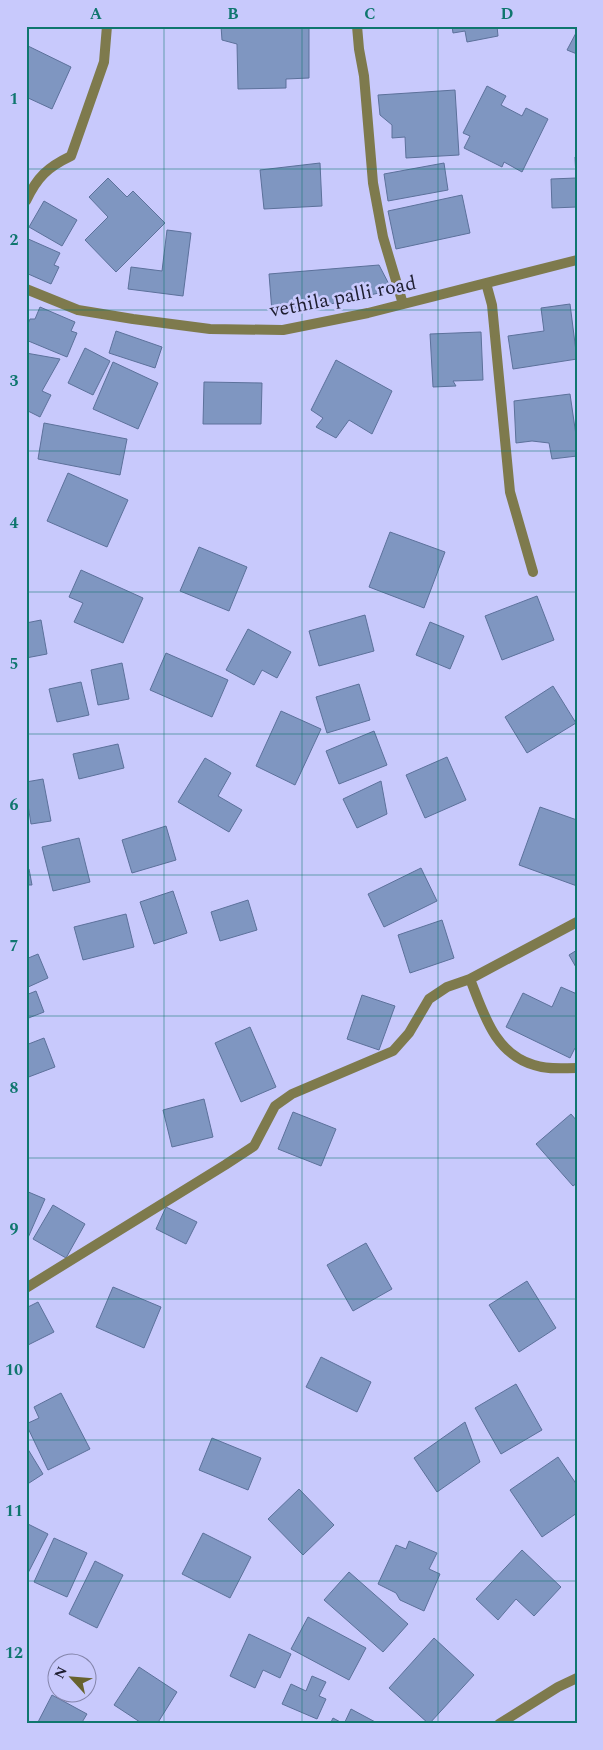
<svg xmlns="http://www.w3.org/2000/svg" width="603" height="1750" font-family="Spectral,serif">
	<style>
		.building { fill: #7f96c1; stroke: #5c719b }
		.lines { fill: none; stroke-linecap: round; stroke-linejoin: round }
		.street { stroke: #7e7a4d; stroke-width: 10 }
		.grid { fill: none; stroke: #0f766e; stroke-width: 1; stroke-opacity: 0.55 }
		.labels { text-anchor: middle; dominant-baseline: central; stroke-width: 5; stroke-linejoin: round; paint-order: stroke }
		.street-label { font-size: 20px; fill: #1e1e31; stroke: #c8c9fc }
		.neatline { fill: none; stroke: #0f766e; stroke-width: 2 }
		.grid-label { font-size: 16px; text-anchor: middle; font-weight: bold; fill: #0f766e }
	</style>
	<rect width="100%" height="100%" fill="#c8c9fc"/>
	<!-- building -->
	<path class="building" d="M221,26H309V78L286,79V88L238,89L237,44L222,40Z
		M452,26H497L498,36L467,42L465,31L453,33Z
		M577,31V54L567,50Z
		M26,45L71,67L52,109L26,97Z
		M487,86L506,96L501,105L522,116L526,108L548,119L522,172L504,162L502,167L464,148L470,136L463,133Z
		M455,90L459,155L406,158L405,137L392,138V125L380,115L378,95Z
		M577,156V207L552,208L551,179L576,178L575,157Z
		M320,163L322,206L264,209L260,170Z
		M444,163L448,190L388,201L384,174Z
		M108,178L127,197L133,191L165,223L116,272L85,240L108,217L89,197Z
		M462,195L470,233L396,249L388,211Z
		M44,201L77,220L62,246L29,227Z
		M167,230L191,233L183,296L128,289L131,267L162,271Z
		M26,238L60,253L54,265L59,267L51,284L26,273Z
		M379,265L392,290L304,310L272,312L269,274Z
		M570,304L577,359L513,369L508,336L544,331L541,308Z
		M40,307L75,322L71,331L77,333L67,357L26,340V329L30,319H35Z
		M116,331L162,347L155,368L109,353Z
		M481,332L483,380L453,381L456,386L433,387L430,334Z
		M85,348L110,361L93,395L68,383Z
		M26,353L60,359L42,391L51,395L40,417L26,410Z
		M336,360L392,391L372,434L349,420L336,438L316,427L323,418L311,410Z
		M113,362L158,383L138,429L93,409Z
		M204,382L262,383L261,424H203Z
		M570,394L577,442V456L552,459L549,443L532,441L516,443L514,401Z
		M44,423L127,439L120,475L38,459Z
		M68,473L128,500L107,547L47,521Z
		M390,532L445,552L424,608L369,587Z
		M199,547L247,567L229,611L180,591Z
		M81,570L143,598L123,643L74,622L83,603L69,597Z
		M537,596L554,640L502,660L485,616Z
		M365,615L374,651L319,666L309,631Z
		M41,620L47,654L26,658V623Z
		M430,622L464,636L450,669L416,655Z
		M248,629L291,652L277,678L262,670L254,685L226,670Z
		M166,653L228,680L212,717L150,690Z
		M122,663L129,699L98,705L91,670Z
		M81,682L89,715L57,722L49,689Z
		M359,684L370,720L327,733L316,697Z
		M553,686L576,723L527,753L505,717Z
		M281,711L321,729L295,785L256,766Z
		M374,731L387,765L339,784L326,751Z
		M118,744L124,768L79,779L73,754Z
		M447,757L466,800L425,818L406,775Z
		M205,758L231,773L218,796L242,810L229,832L178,802Z
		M43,779L51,821L31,824L28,805H26V782Z
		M381,781L387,814L357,828L343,799Z
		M540,807L577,820V886L519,865Z
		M166,826L176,860L132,873L122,840Z
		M79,838L90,882L53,891L42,847Z
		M421,868L437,901L384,927L368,894Z
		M26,869H29L32,885H26Z
		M173,891L187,933L154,944L140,902Z
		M248,900L257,930L220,941L211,912Z
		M126,914L134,947L83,960L74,927Z
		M442,920L454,958L410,973L398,935Z
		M577,950V969L569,955Z
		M38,954L48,978L26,988V959Z
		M561,987L577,994V1049L575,1048L570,1058L506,1027L523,993L552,1007Z
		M36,991L44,1012L26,1019V995Z
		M362,995L395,1006L379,1050L347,1039Z
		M250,1027L276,1087L241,1102L215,1043Z
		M44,1038L55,1067L26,1078V1045Z
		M204,1099L213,1137L172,1147L163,1110Z
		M293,1112L336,1129L321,1166L278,1149Z
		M571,1114L577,1121V1156L575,1158L577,1160V1183L573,1186L536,1144Z
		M26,1191L45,1199L27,1240H26Z
		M53,1205L85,1224L66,1258L33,1239Z
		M166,1207L197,1222L186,1244L156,1229Z
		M366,1243L392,1289L353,1311L327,1265Z
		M527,1281L556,1328L519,1352L489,1305Z
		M113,1287L161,1307L144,1348L96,1327Z
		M38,1302L54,1332L26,1346V1308Z
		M321,1357L371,1382L357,1412L306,1387Z
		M516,1384L542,1430L501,1454L475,1408Z
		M61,1393L90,1449L48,1470L26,1424L39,1418L34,1407Z
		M465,1422L480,1462L437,1492L414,1458Z
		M212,1438L261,1458L248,1490L199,1470Z
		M26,1446L43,1474L26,1485Z
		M558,1457L577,1485V1513L542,1537L510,1490Z
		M299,1489L334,1525L303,1555L268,1519Z
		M26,1523L48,1534L27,1575H26Z
		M203,1533L251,1557L230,1598L182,1574Z
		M54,1538L87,1553L67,1597L34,1582Z
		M409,1541L437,1553L429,1569L440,1574L424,1611L400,1600L396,1593L378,1584L396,1545L406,1549Z
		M522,1550L561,1587L534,1616L516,1599L498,1620L476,1599Z
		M95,1561L123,1575L97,1628L69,1614Z
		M349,1572L408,1624L383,1652L324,1600Z
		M308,1617L366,1648L349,1680L291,1649Z
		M249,1634L291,1654L280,1678L263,1670L255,1688L230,1676Z
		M434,1638L474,1675L429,1724L389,1688Z
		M139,1667L177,1692L157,1724H143L114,1705Z
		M312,1676L326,1682L319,1696L326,1699L317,1719L282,1704L291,1684L306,1691Z
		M52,1695L87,1714L81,1724H37Z
		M351,1709L379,1724H330L333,1718L344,1724Z"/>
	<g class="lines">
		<!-- street -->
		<path class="street" d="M357,26L359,49L364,76L373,183L383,237L403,304
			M26,201C37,177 48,167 71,156L104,62L107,26
			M486,283L492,305L510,492L533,572
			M26,289L78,310L133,319L210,329L283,330L368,313L577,260
			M470,979C484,1014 494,1053 534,1065C548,1070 563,1068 577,1068
			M26,1288L225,1165L254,1146L275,1106L292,1094L393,1051L409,1033L429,999L447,987L470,979L577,922
			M499,1724L558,1687L577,1678"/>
	</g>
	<!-- grid -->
	<path class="grid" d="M164,26V1724M302,26V1724M438,26V1724M26,169H577M26,310H577M26,451H577M26,592H577M26,734H577M26,875H577M26,1016H577M26,1158H577M26,1299H577M26,1440H577M26,1581H577"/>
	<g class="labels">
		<!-- street labels -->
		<g class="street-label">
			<text transform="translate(343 297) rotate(-11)">vethila palli road</text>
		</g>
	</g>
	<!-- border -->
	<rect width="603" height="1750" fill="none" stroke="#c8c9fc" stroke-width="55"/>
	<!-- north arrow -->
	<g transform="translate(72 1678) rotate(296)"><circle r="24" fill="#c8c9fc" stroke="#8485ab"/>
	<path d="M0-4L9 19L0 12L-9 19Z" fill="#67622e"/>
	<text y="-8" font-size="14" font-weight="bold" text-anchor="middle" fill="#1e1e31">N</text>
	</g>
	<rect x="28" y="28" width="548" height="1694" class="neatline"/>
	<g class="grid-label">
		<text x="96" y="19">A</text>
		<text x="233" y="19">B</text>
		<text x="370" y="19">C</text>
		<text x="507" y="19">D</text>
		<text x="14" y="104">1</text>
		<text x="14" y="245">2</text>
		<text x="14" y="386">3</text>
		<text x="14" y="528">4</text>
		<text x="14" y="669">5</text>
		<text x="14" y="810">6</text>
		<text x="14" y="951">7</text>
		<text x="14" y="1093">8</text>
		<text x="14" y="1234">9</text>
		<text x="14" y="1375">10</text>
		<text x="14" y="1516">11</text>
		<text x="14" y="1658">12</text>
	</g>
</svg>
